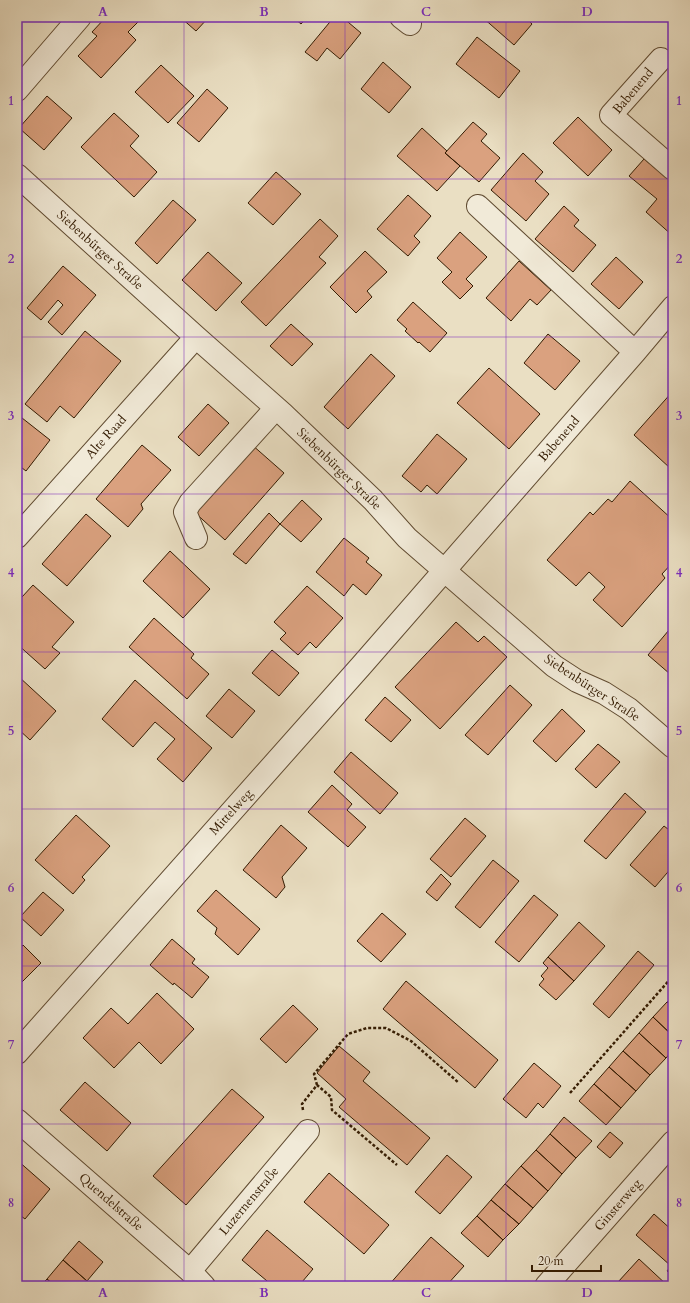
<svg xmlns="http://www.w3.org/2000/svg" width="690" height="1303" font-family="Cardo,serif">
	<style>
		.building { fill: #daa17f; stroke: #331b02 }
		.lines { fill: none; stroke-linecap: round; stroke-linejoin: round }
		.minor-casing { stroke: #614c32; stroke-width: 24 }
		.path { stroke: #331b02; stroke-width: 2.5; stroke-dasharray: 3 2; stroke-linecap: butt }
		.minor { stroke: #f1ead8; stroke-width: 22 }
		.grid { fill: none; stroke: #7b2cbf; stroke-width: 1; stroke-opacity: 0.55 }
		.labels { text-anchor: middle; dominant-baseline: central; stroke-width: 3; stroke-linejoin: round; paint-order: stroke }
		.street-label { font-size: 13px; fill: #331b02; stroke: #f1ead8 }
		.neatline { fill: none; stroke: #7b2cbf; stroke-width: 1.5 }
		.grid-label { font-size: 13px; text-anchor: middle; font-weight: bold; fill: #7b2cbf }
	</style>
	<rect width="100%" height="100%" fill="#eadfc3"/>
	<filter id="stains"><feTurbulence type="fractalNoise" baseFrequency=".005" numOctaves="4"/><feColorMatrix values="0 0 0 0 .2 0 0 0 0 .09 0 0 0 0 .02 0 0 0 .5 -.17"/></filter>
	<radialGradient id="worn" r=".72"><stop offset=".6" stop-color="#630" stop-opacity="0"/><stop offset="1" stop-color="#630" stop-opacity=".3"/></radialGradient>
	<!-- building -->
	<path class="building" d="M106,17H138L141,19L128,32L136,40L101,78L78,56L97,36L92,32Z
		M180,17H209L196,31Z
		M293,17H308L301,24Z
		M334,17H342L361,33L340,59L327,48L317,61L305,52Z
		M482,17H532L529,21L532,24L514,45Z
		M477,37L520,71L499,98L456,64Z
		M383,62L411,87L389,113L361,89Z
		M161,65L194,96L168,123L135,92Z
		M207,89L228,108L199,142L177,123Z
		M47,96L72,118L44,150L19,128Z
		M114,113L139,136L130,146L157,172L134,197L81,147Z
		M578,117L612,150L588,176L553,143Z
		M473,122L487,134L481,141L500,158L479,182L445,153Z
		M422,128L447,151L445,153L460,166L437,191L397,156Z
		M523,153L543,172L535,181L549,194L526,221L491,190Z
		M644,159L673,183V236L646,212L657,199L629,176Z
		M276,172L301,194L273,225L248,203Z
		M408,195L431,216L414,236L420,242L408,256L377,229Z
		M173,200L196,220L157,264L135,243Z
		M564,206L579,220L574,226L596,245L573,272L535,239Z
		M320,219L338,236L319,257L326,263L266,326L241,302Z
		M460,232L487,257L466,279L473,286L460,299L442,282L452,272L437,258Z
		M365,251L387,272L367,291L372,297L356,313L330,287Z
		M208,252L242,283L216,311L182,280Z
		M616,257L643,282L619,309L591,284Z
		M519,261L551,290L537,305L530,299L511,321L486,298Z
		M63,266L96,295L62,335L48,322L63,305L58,300L41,320L27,308Z
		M413,302L447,333L430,352L419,342L418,343L405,331L407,329L397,320Z
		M291,324L313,344L292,366L270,346Z
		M85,331L121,361L74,418L60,406L47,422L25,404Z
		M548,334L580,361L555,390L524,363Z
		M371,354L395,376L348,429L324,407Z
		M489,368L540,414L509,449L457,403Z
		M673,391V465L670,468L634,435Z
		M208,404L229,423L199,456L178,437Z
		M17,414L50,440L26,471L17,464Z
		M437,434L467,459L437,494L427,485L421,492L402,476Z
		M251,444L284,473L225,540L192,510Z
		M142,445L171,470L141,504L143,509L128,527L96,499Z
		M630,481L673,520V553L671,555L673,557V562L662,574L665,578L622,627L593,600L605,587L589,572L576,586L547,560L590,512L593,515L608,499L612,502Z
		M302,500L322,519L301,542L280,524Z
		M269,513L280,524L246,564L233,554Z
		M86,514L111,536L67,586L42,564Z
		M344,538L369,558L366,562L382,575L366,595L353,584L344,596L316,572Z
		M170,551L210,589L183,618L143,581Z
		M33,585L74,622L52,647L60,653L45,669L17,644V594L22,597Z
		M307,586L343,618L316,648L310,642L298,655L280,639L286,633L274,622Z
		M154,618L194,654L191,658L209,674L187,699L129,647Z
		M456,622L478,642L484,636L507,657L440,729L395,687Z
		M669,630L673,633V670L670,674L648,655Z
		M272,650L299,673L279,696L252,673Z
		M18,676L56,711L30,740L17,728V677Z
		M135,680L212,748L183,782L157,759L175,739L155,722L133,747L102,719Z
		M510,685L532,705L488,755L465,735Z
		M229,689L255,711L232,738L206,716Z
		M385,697L411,720L391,742L365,720Z
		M562,709L585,731L556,762L533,741Z
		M598,744L620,762L596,788L575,769Z
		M351,752L398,793L380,814L334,772Z
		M332,785L352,804L347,810L366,827L348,847L308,812Z
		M625,793L646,812L606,859L584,841Z
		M76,815L110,846L82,877L85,880L73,894L35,860Z
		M465,818L486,836L451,877L430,859Z
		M281,825L307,848L282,877L285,887L276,898L243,870Z
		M664,826L673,833V866L655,887L630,865Z
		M493,860L519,881L480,928L455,907Z
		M441,874L451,884L437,901L426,892Z
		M216,890L260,929L238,955L215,934L217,928L197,911Z
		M43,892L64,910L41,936L20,917Z
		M534,895L558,915L519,962L495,942Z
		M382,913L406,934L381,962L357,941Z
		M579,922L605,946L574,981L548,957Z
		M172,939L195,959L192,963L209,977L192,998L174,983L173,985L150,965Z
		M23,945L41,963L17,987V952Z
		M638,951L654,965L609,1018L593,1004Z
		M548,957L574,981L556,1000L539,985L544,979L541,976L548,968L543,963Z
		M406,981L498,1060L475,1088L383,1009Z
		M157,993L194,1029L161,1064L139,1042L114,1068L83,1038L111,1008L128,1024Z
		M673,996V1007L667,1002Z
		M667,1002L673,1007V1036L653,1017Z
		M293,1005L318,1029L286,1063L260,1039Z
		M653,1017L673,1036V1050L666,1058L639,1033Z
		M639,1033L666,1058L650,1075L623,1051Z
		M339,1046L370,1072L363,1081L430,1138L407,1165L339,1107L346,1099L317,1073Z
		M623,1051L650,1075L636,1091L609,1067Z
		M534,1063L561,1086L543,1108L538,1103L526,1118L503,1099Z
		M609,1067L636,1091L621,1108L594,1084Z
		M85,1082L131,1123L107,1151L60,1110Z
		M594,1084L621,1108L606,1125L579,1101Z
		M232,1089L264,1117L186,1205L153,1176Z
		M564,1117L592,1141L576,1158L550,1134Z
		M610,1132L623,1143L610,1158L597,1147Z
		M550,1134L576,1158L562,1174L536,1150Z
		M536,1150L562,1174L548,1191L521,1166Z
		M447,1155L472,1177L440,1214L415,1192Z
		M17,1160L50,1189L25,1219L17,1213Z
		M521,1166L548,1191L533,1208L505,1184Z
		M329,1173L389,1225L364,1254L304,1202Z
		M505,1184L533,1208L519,1224L491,1200Z
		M491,1200L519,1224L503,1240L477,1216Z
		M654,1214L673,1231V1276L667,1271L671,1266L636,1235Z
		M477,1216L503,1240L488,1257L461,1233Z
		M267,1230L313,1269L302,1282L306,1286H273L242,1260Z
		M431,1237L464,1266L446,1286H388Z
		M79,1241L103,1262L87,1281L63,1260Z
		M639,1259L668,1286H622L618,1282Z
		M63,1260L87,1281L82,1286H55L47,1279Z
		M47,1279L55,1286H40Z"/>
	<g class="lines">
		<!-- minor casing -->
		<g class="minor-casing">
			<path id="minor" d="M401,17L410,24
				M661,59L611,115L673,169
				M17,90L80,17
				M17,175L196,337L282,413L373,500L407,538L554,666L577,681L604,693L629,709L673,747
				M478,206L635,352
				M17,537L196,337
				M196,538L185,512L190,503L276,408
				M17,1053L361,666L635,352L673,307
				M17,1120L190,1271L204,1286
				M190,1271L308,1131
				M546,1286L673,1142"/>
		</g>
		<!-- path -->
		<path class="path" d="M317,1085L314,1074L348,1034L367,1028H386L411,1041L459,1083
			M570,1093L673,976
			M303,1110L302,1104L317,1085L331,1097L332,1110L397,1165"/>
		<!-- minor -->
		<use href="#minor" class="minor"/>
	</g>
	<!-- grid -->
	<path class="grid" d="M184,17V1286M345,17V1286M506,17V1286M17,179H673M17,337H673M17,494H673M17,652H673M17,809H673M17,966H673M17,1124H673"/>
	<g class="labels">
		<!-- street labels -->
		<g class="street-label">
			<text transform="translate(633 91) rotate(-50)">Babenend</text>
			<text transform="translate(100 250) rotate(42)">Siebenbürger Straße</text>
			<text transform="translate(106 437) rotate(-48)">Alte Raad</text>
			<text transform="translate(559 439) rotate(-49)">Babenend</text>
			<text transform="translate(339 469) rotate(44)">Siebenbürger Straße</text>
			<text transform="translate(592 688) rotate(33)">Siebenbürger Straße</text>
			<text transform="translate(231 812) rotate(-48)">Mittelweg</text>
			<text transform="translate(249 1201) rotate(-50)">Luzernenstraße</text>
			<text transform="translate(111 1202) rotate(41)">Quendelstraße</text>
			<text transform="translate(618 1205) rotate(-49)">Ginsterweg</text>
		</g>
	</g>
	<!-- margin -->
	<rect width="690" height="1303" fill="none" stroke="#eadfc3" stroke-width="44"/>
	<!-- scale -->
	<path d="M532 1265v6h69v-6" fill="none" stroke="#331b02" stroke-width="2"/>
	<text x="538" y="1265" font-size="12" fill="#331b02" stroke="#f1ead8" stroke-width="3" paint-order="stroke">20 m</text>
	<rect x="22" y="22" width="646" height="1259" class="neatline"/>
	<g class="grid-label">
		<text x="103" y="16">A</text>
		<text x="264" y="16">B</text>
		<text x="426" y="16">C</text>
		<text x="587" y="16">D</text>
		<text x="11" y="105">1</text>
		<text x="679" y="105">1</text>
		<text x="11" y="263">2</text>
		<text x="679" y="263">2</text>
		<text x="11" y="420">3</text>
		<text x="679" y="420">3</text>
		<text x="11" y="577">4</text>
		<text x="679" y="577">4</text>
		<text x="11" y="735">5</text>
		<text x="679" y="735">5</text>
		<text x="11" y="892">6</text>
		<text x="679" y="892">6</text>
		<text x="11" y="1049">7</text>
		<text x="679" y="1049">7</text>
		<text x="11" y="1207">8</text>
		<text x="679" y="1207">8</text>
		<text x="103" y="1297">A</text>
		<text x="264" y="1297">B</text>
		<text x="426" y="1297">C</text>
		<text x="587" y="1297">D</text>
	</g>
	<rect width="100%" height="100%" filter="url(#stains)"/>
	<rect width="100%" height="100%" fill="url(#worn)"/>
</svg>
